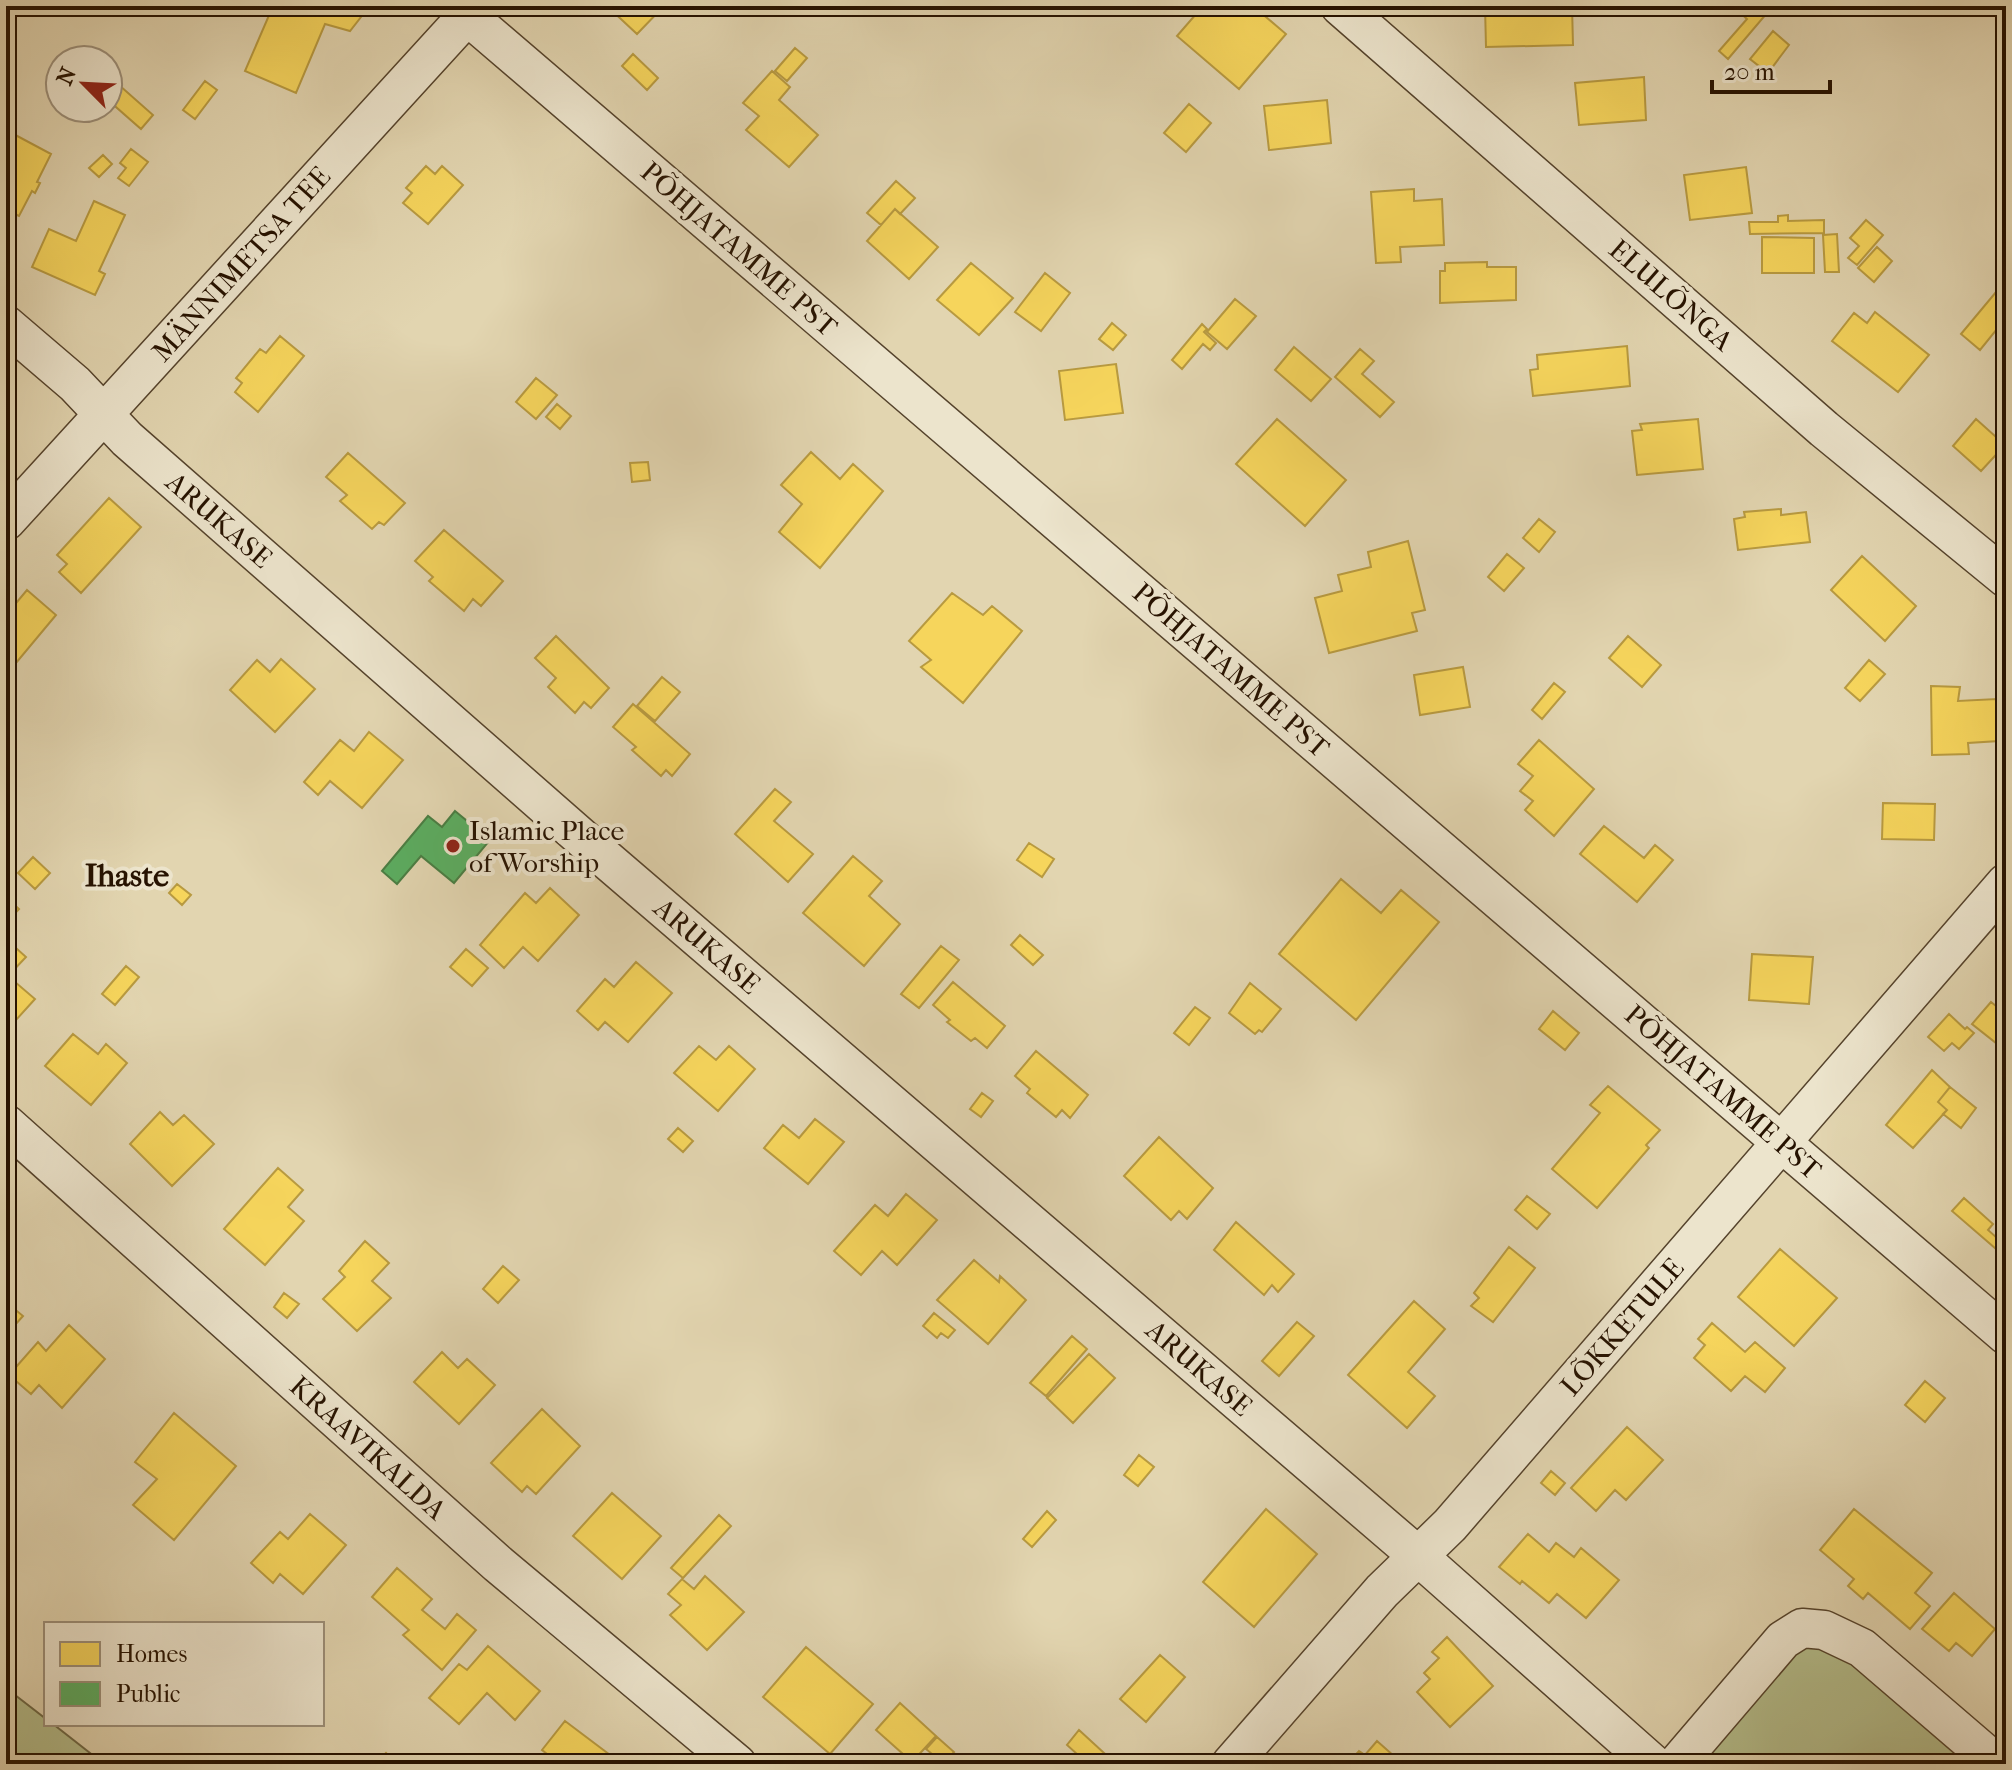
<svg xmlns="http://www.w3.org/2000/svg" width="2012" height="1770" font-family="'IM FELL French Canon',serif">
	<style>
		.green { fill: #b4bd8b; stroke: #6d6846; stroke-width: 2 }
		.homes { fill: #f6d55c; stroke: #b89a40; stroke-width: 2 }
		.public { fill: #5aae61; stroke: #4a7f44; stroke-width: 2 }
		.lines { fill: none; stroke-linecap: round; stroke-linejoin: round }
		.street-casing { stroke: #55432c; stroke-width: 41 }
		.street { stroke: #ece4cc; stroke-width: 38 }
		.poi-dot { fill: #8f2418; stroke: #ece4cc; stroke-width: 3 }
		.labels { text-anchor: middle; dominant-baseline: central; stroke-width: 8; stroke-linejoin: round; paint-order: stroke }
		.street-label { font-size: 28px; fill: #261200; stroke: #ece4cc }
		.poi-label { font-size: 28px; fill: #261200; stroke: #ece4cc; text-anchor: start }
		.quarter-label { font-size: 32px; font-weight: bold; fill: #261200; stroke: #ece4cc }
	</style>
	<rect width="100%" height="100%" fill="#e2d5b0"/>
	<filter id="stains"><feTurbulence type="fractalNoise" baseFrequency=".0025" numOctaves="4"/><feColorMatrix values="0 0 0 0 .2 0 0 0 0 .09 0 0 0 0 .02 0 0 0 .5 -.17"/></filter>
	<radialGradient id="worn" r=".72"><stop offset=".6" stop-color="#630" stop-opacity="0"/><stop offset="1" stop-color="#630" stop-opacity=".3"/></radialGradient>
	<!-- green -->
	<path class="green" d="M1822,1640L1981,1764H1690L1795,1647Z
		M6,1688L46,1719V1724H53L104,1764H6Z"/>
	<!-- homes -->
	<path class="homes" d="M273,6H365L368,8L350,31L325,24L296,93L245,71Z
		M607,6H664L637,34Z
		M1203,6H1253L1286,34L1239,89L1177,36Z
		M1485,6H1572L1573,45L1486,47Z
		M1739,6H1773L1728,59L1719,51L1747,19L1736,9Z
		M1773,31L1789,45L1768,73L1750,59Z
		M795,48L807,58L787,81L775,71Z
		M633,54L658,78L647,90L622,66Z
		M772,71L790,87L779,100L818,135L789,167L746,130L759,116L743,103Z
		M1644,77L1646,120L1579,125L1575,83Z
		M205,81L217,90L195,119L183,110Z
		M119,85L153,115L141,129L108,100Z
		M1327,100L1331,143L1269,150L1264,106Z
		M1189,104L1211,123L1186,152L1164,133Z
		M6,130L51,154L37,182L40,183L35,193L32,191L19,216L6,210Z
		M131,149L148,162L129,186L118,178L126,168L120,163Z
		M103,155L112,164L99,177L89,168Z
		M426,166L435,174L442,166L463,185L428,224L403,203L412,193L406,188Z
		M1746,167L1752,213L1690,220L1684,175Z
		M896,181L915,198L900,214L895,209L881,225L867,213Z
		M1414,189V201L1442,199L1444,245L1400,247L1401,262L1376,263L1371,192Z
		M94,201L125,215L99,271L105,274L95,295L32,267L49,229L76,241Z
		M895,209L938,247L909,279L867,241Z
		M1788,215V221L1824,220V233L1750,234L1749,222H1778V216Z
		M1866,220L1883,235L1857,265L1848,258L1859,246L1850,238Z
		M1837,234L1839,272H1825L1823,235Z
		M1762,237L1814,238V273H1762Z
		M1877,247L1892,261L1874,282L1858,268Z
		M1487,262V267H1516V300L1440,303V271H1445V263Z
		M971,263L1013,298L979,335L937,300Z
		M1045,273L1070,293L1041,331L1015,312Z
		M2006,280V318L1980,350L1961,334Z
		M1235,299L1256,316L1227,349L1207,332Z
		M1875,312L1929,355L1898,392L1832,341L1854,313L1867,323Z
		M1112,323L1126,335L1113,350L1099,339Z
		M1202,324L1207,329L1204,332L1216,343L1210,350L1203,344L1182,369L1172,360Z
		M280,336L304,356L258,412L235,392L242,383L236,378L260,349L266,353Z
		M1627,346L1630,386L1533,396L1530,370L1538,369L1537,355Z
		M1294,347L1331,379L1311,401L1275,370Z
		M1360,349L1374,361L1362,374L1394,402L1380,417L1335,377Z
		M1116,364L1123,413L1065,420L1059,371Z
		M536,378L557,395L536,419L516,402Z
		M557,404L571,416L560,429L546,417Z
		M1277,419L1346,480L1305,526L1236,464Z
		M1698,419L1703,469L1637,475L1632,431L1642,430L1640,424Z
		M1976,419L2005,445L1981,471L1953,446Z
		M811,452L840,479L853,464L883,491L820,568L779,532L802,504L781,485Z
		M348,453L405,503L384,525L379,522L372,529L340,501L347,495L326,477Z
		M648,462L650,480L632,482L630,463Z
		M109,498L141,527L81,593L59,572L67,564L57,555Z
		M1781,509V515L1806,512L1810,542L1738,550L1734,519L1745,517L1744,512Z
		M1539,519L1555,532L1539,552L1523,538Z
		M444,530L503,581L481,606L473,599L464,611L429,581L433,577L415,561Z
		M1408,541L1425,610L1412,613L1417,631L1329,653L1315,598L1342,591L1338,575L1371,567L1368,552Z
		M1507,554L1524,568L1504,591L1488,577Z
		M1862,556L1916,606L1885,641L1831,590Z
		M27,590L56,615L6,675V615Z
		M952,593L983,615L992,606L1022,631L963,703L921,667L931,660L909,641Z
		M556,636L609,688L591,708L584,702L575,713L548,687L556,678L535,658Z
		M1628,636L1661,665L1642,687L1609,658Z
		M281,659L315,689L275,732L230,690L257,660L270,672Z
		M1869,660L1885,674L1860,701L1845,688Z
		M1463,667L1470,707L1420,715L1414,675Z
		M662,677L680,692L655,721L637,706Z
		M1554,683L1565,692L1542,719L1532,710Z
		M1931,686L1960,687L1958,701L1997,699L1999,741L1968,743L1969,754L1932,755Z
		M633,704L690,754L672,776L666,770L661,776L632,750L636,747L613,727Z
		M369,732L403,760L362,808L330,781L318,795L304,782L340,740L354,751Z
		M1539,740L1594,789L1554,836L1525,810L1533,801L1520,791L1533,776L1518,764Z
		M775,789L791,802L774,821L813,854L788,882L735,834Z
		M1883,803L1935,804L1934,840L1882,839Z
		M1604,826L1644,858L1655,845L1673,860L1637,902L1580,854Z
		M1029,843L1054,859L1042,877L1017,860Z
		M853,856L882,881L869,896L900,924L864,966L803,913Z
		M33,857L50,873L35,889L18,873Z
		M1341,879L1381,913L1401,890L1439,922L1356,1020L1279,954Z
		M177,884L191,895L182,905L169,893Z
		M550,888L579,915L538,961L523,947L504,968L480,945L525,893L536,903Z
		M6,897L19,909L6,923Z
		M1020,935L1043,955L1033,965L1011,945Z
		M6,939L26,957L8,976L35,999L6,1031Z
		M941,946L959,960L919,1008L901,994Z
		M466,949L488,968L472,986L450,967Z
		M1752,954L1813,957L1809,1004L1749,1000Z
		M636,962L672,993L628,1042L605,1022L598,1030L577,1011L605,979L614,987Z
		M126,966L139,977L115,1005L102,994Z
		M953,982L1005,1026L987,1048L975,1038L971,1041L947,1022L950,1020L933,1005Z
		M1250,983L1281,1009L1262,1032L1259,1030L1255,1034L1229,1013Z
		M1991,1002L2006,1014V1031L1996,1043L1972,1024Z
		M1195,1007L1210,1018L1189,1045L1174,1033Z
		M1553,1011L1579,1033L1565,1050L1539,1029Z
		M1949,1014L1965,1029L1967,1027L1974,1033L1959,1049L1952,1043L1944,1051L1928,1037Z
		M73,1034L98,1054L106,1044L127,1063L91,1105L45,1066Z
		M699,1046L716,1060L729,1046L755,1069L718,1111L674,1073Z
		M1036,1051L1088,1095L1070,1118L1062,1110L1056,1117L1027,1093L1030,1089L1015,1076Z
		M1932,1070L1950,1087L1938,1102L1947,1110L1913,1148L1886,1125Z
		M1608,1086L1660,1130L1646,1145L1649,1148L1597,1208L1552,1169L1600,1113L1590,1105Z
		M1950,1087L1976,1108L1961,1128L1943,1114L1947,1110L1938,1102Z
		M982,1093L993,1101L981,1117L970,1109Z
		M160,1112L173,1125L184,1115L214,1144L172,1186L130,1144Z
		M815,1119L844,1142L808,1184L764,1148L783,1125L799,1138Z
		M678,1128L693,1141L683,1152L668,1139Z
		M1159,1137L1213,1188L1187,1219L1179,1211L1171,1220L1124,1176Z
		M278,1168L303,1190L288,1207L304,1221L265,1265L224,1229Z
		M906,1194L937,1220L897,1265L882,1251L861,1275L834,1251L875,1205L888,1216Z
		M1527,1196L1550,1214L1537,1229L1515,1210Z
		M1964,1198L1993,1224L1988,1230L2006,1246L2003,1255L1952,1211Z
		M1236,1222L1294,1274L1278,1292L1272,1285L1264,1295L1214,1250Z
		M365,1241L389,1263L372,1281L391,1298L357,1331L323,1299L345,1277L339,1271Z
		M1509,1247L1535,1268L1493,1322L1471,1306L1479,1298L1474,1293Z
		M1780,1249L1837,1298L1794,1346L1738,1297Z
		M974,1260L999,1282L1000,1276L1026,1300L988,1344L937,1300Z
		M503,1266L519,1280L498,1303L483,1289Z
		M284,1293L299,1304L287,1318L274,1307Z
		M1414,1301L1445,1329L1408,1372L1435,1396L1407,1428L1348,1375Z
		M6,1302L23,1316L6,1335Z
		M934,1313L955,1330L948,1338L941,1333L937,1338L923,1326Z
		M1297,1322L1314,1336L1279,1376L1262,1361Z
		M1712,1323L1745,1352L1755,1342L1785,1368L1765,1392L1745,1376L1731,1391L1694,1358L1705,1345L1698,1339Z
		M69,1325L105,1359L62,1408L39,1385L31,1394L9,1375L38,1342L46,1351Z
		M1072,1336L1087,1349L1046,1396L1030,1383Z
		M442,1352L458,1368L467,1359L495,1385L459,1424L414,1382Z
		M1089,1354L1115,1378L1073,1423L1047,1398Z
		M1925,1381L1945,1398L1925,1422L1905,1405Z
		M542,1409L580,1446L536,1494L527,1486L522,1492L491,1463Z
		M174,1413L236,1466L174,1540L133,1505L157,1479L135,1462Z
		M1627,1427L1663,1460L1626,1500L1615,1490L1596,1511L1571,1488Z
		M1139,1455L1154,1467L1138,1486L1124,1475Z
		M1551,1471L1565,1483L1555,1495L1541,1483Z
		M612,1493L661,1536L622,1579L573,1536Z
		M1266,1509L1317,1554L1254,1627L1203,1582Z
		M1854,1509L1932,1573L1915,1593L1930,1606L1910,1629L1868,1593L1863,1599L1848,1586L1854,1579L1820,1550Z
		M1047,1511L1056,1520L1032,1547L1023,1539Z
		M310,1514L346,1545L303,1594L280,1574L273,1583L251,1563L280,1532L288,1539Z
		M719,1515L731,1526L683,1578L671,1568Z
		M1528,1534L1549,1552L1556,1543L1574,1557L1581,1548L1619,1580L1586,1618L1557,1594L1549,1603L1522,1581L1520,1584L1499,1567Z
		M397,1568L432,1599L422,1610L445,1629L457,1614L476,1630L442,1670L403,1635L409,1630L372,1597Z
		M705,1576L744,1612L707,1650L670,1615L681,1605L668,1594L682,1579L694,1589Z
		M1954,1593L1995,1629L1972,1656L1956,1643L1949,1651L1922,1629Z
		M1447,1637L1493,1686L1450,1727L1417,1692L1430,1679L1424,1673L1439,1658L1432,1652Z
		M488,1646L540,1691L515,1720L487,1693L459,1724L429,1698L459,1664L467,1670Z
		M806,1647L873,1704L830,1754L763,1697Z
		M1160,1655L1185,1677L1146,1722L1120,1699Z
		M900,1703L936,1736L912,1762L876,1730Z
		M565,1721L622,1764H560L542,1750Z
		M1079,1730L1116,1764H1068L1077,1754L1067,1745Z
		M937,1737L954,1752L944,1764L926,1749Z
		M1377,1741L1403,1764H1337L1344,1756L1350,1761L1359,1751L1365,1755Z
		M386,1753L397,1764H375Z"/>
	<!-- public -->
	<path class="public" d="M455,811L490,840L454,883L421,856L397,884L382,871L428,816L442,827Z"/>
	<g class="lines">
		<!-- street casing -->
		<g class="street-casing">
			<path id="street" d="M456,6L2006,1335
				M1340,6L1824,429L2006,578
				M6,325L75,384L127,439L600,854L1418,1556L1653,1764
				M6,521L476,6
				M6,1124L498,1564L737,1764
				M1231,1764L1382,1591L1450,1525L2006,883
				M1677,1764L1783,1640L1802,1628L1824,1630L1862,1648L1997,1764"/>
		</g>
		<!-- street -->
		<use href="#street" class="street"/>
	</g>
	<!-- markers -->
	<circle class="poi-dot" cx="453" cy="846" r="8"/>
	<g class="labels">
		<!-- street labels -->
		<g class="street-label">
			<text transform="translate(739 249) rotate(41)">PÕHJATAMME PST</text>
			<text transform="translate(241 264) rotate(-48)">MÄNNIMETSA TEE</text>
			<text transform="translate(1671 295) rotate(41)">ELULÕNGA</text>
			<text transform="translate(219 520) rotate(41)">ARUKASE</text>
			<text transform="translate(1231 670) rotate(41)">PÕHJATAMME PST</text>
			<text transform="translate(707 946) rotate(41)">ARUKASE</text>
			<text transform="translate(1723 1092) rotate(41)">PÕHJATAMME PST</text>
			<text transform="translate(1622 1327) rotate(-49)">LÕKKETULE</text>
			<text transform="translate(1199 1368) rotate(41)">ARUKASE</text>
			<text transform="translate(368 1448) rotate(42)">KRAAVIKALDA</text>
		</g>
		<!-- poi labels -->
		<g class="poi-label">
			<text x="469" y="830">Islamic Place<tspan x="469" dy="32">of Worship</tspan></text>
		</g>
		<!-- quarter labels -->
		<g class="quarter-label">
			<text x="127" y="875">Ihaste</text>
		</g>
	</g>
	<!-- margin -->
	<rect width="2012" height="1770" fill="none" stroke="#e2d5b0" stroke-width="32"/>
	<rect x="8" y="8" width="1996" height="1754" fill="none" stroke="#261200" stroke-width="4"/>
	<rect x="16" y="16" width="1980" height="1738" fill="none" stroke="#261200" stroke-width="2"/>
	<!-- legend -->
	<rect x="44" y="1622" width="280" height="104" fill="#ece4cc" stroke="#9d907a" stroke-width="2"/>
	<rect x="60" y="1642" width="40" height="24" fill="#f6d55c" stroke="#9d907a" stroke-width="2"/>
	<text x="116" y="1662" font-size="24" fill="#261200">Homes</text>
	<rect x="60" y="1682" width="40" height="24" fill="#5aae61" stroke="#9d907a" stroke-width="2"/>
	<text x="116" y="1702" font-size="24" fill="#261200">Public</text>
	<!-- north arrow -->
	<g transform="translate(84 84) rotate(294)"><circle r="38" fill="#ece4cc" stroke="#9d907a" stroke-width="2"/>
	<path d="M0-6L14 30L0 20L-14 30Z" fill="#8f2418"/>
	<text y="-12" font-size="22" font-weight="bold" text-anchor="middle" fill="#261200">N</text>
	</g>
	<!-- scale -->
	<path d="M1712 80v12h118v-12" fill="none" stroke="#261200" stroke-width="4"/>
	<text x="1724" y="80" font-size="24" fill="#261200" stroke="#ece4cc" stroke-width="6" paint-order="stroke">20 m</text>
	<rect width="100%" height="100%" filter="url(#stains)"/>
	<rect width="100%" height="100%" fill="url(#worn)"/>
</svg>
